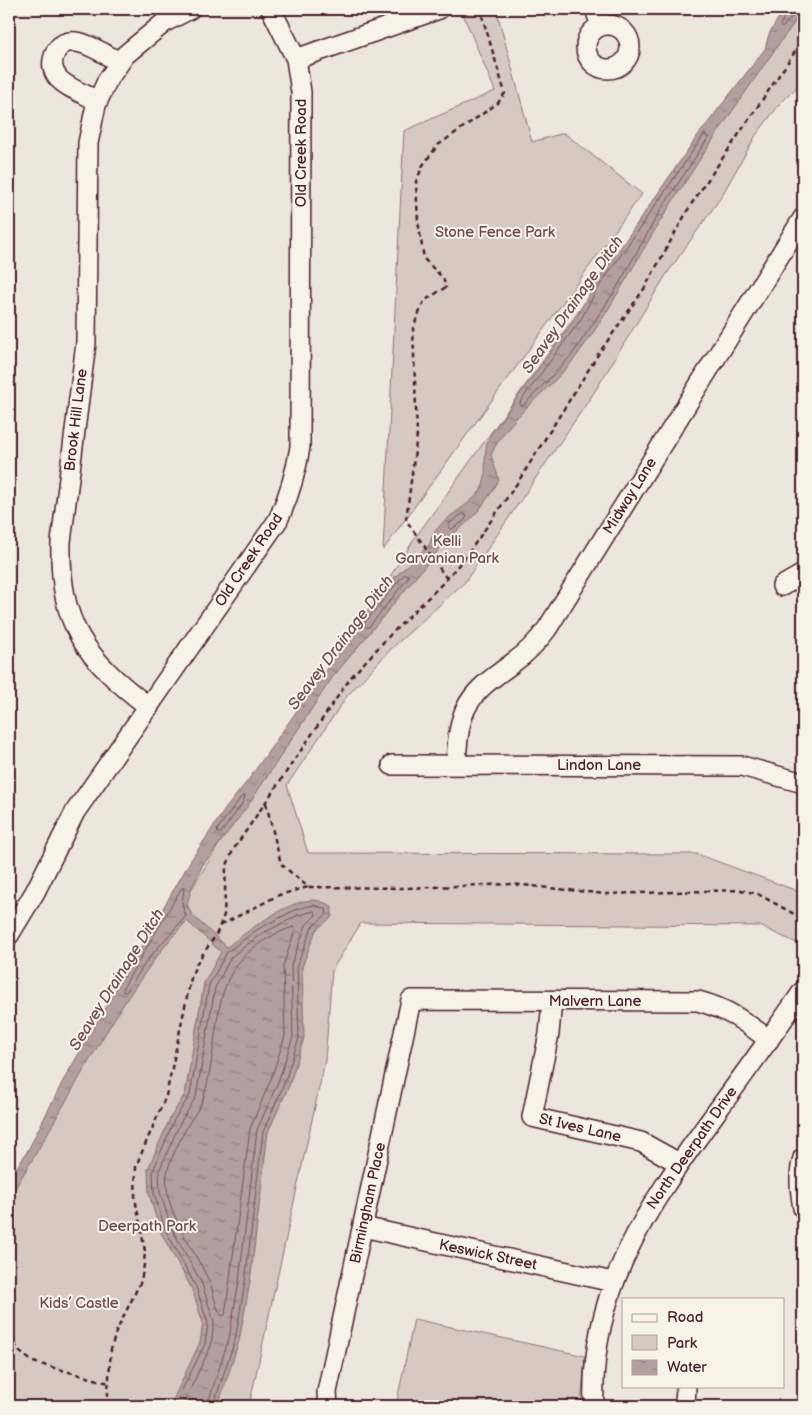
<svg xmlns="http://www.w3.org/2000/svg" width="812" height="1415" font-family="'Balsamiq Sans',sans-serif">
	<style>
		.park { fill: #d5c9c2; stroke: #907476 }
		.water { fill: url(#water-ripples); stroke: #896c6f }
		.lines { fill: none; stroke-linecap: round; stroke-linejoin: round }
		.shore { stroke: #745259; stroke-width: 1 }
		.minor-casing { stroke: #4a1f2b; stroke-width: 22 }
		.path { stroke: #4a1f2b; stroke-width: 2.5; stroke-dasharray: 5 4; stroke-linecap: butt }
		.minor { stroke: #f7f3e8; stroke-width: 19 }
		.labels { text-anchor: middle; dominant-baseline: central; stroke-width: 4; stroke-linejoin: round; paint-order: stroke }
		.street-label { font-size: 15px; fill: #4a1f2b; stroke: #f7f3e8 }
		.park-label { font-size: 15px; fill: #6d4a51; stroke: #f7f3e8 }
		.water-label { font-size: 16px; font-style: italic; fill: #6f4c53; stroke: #f7f3e8 }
	</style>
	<defs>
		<pattern id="water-ripples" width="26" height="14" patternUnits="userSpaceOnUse" patternTransform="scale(1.25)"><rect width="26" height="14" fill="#b39f9d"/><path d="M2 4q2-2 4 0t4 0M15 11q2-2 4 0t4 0" fill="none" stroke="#948180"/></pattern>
	</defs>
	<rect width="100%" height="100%" fill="#ece6dd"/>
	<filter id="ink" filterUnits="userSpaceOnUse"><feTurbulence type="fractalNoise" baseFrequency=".02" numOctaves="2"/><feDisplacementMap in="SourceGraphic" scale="10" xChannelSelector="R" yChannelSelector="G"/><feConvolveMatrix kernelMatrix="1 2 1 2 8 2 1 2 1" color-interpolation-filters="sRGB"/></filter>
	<g filter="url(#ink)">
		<!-- park -->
		<path class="park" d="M478,9H496L532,142L564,133L642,194L383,550L404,131L495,91L463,14Z
			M797,9H803V81L779,105L756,135L721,197L666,275L595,391L465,582L392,648L347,696L287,785L308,853L697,854L803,893V946L760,926L361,923L332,970L325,1061L249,1406H9V1185L276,752L417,535Z
			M414,1319L585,1356L581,1406H396Z"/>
		<!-- water -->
		<path class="water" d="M784,9H803V11C796,21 788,31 781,41C743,95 706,149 671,204C638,255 612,310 575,358C550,390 506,419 491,455L499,480C486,503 472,521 450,536L332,678L247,807L203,865L192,887L187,904L192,915L227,947C248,931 286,901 313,900C319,900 327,904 332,906V917L316,930L302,967L304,1038L289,1086L268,1132L250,1282L239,1341L218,1406H167L173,1400L200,1342L203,1323L192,1289L160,1231L149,1194L148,1169L170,1118L185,1094L204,983L221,952L187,921C163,945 144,974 125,1002C84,1066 49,1134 9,1198V1179L27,1152L63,1081L191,860L226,808L249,779L367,611L394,578L430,544C433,521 467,509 480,491C489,477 483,464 486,449C486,444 489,439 491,434L577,316L592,289L696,138L765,49L769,34Z"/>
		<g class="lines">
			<!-- shore -->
			<path class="shore" d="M788,9L780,25L782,28L798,10L803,9
				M705,134L708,138L660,211L615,291L571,356L524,405L521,406L520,402L581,319L596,291Z
				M463,514L467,516L464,521L452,529L449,528V524Z
				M405,574L408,575V578L369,627H365L364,624Z
				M245,796L242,804L221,833H218L217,830L241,797Z
				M184,888L182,905L186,916L148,959L127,991L123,992V988L181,889Z
				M293,927L295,930L283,966L285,1036L271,1079L250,1129L225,1315L222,1316C215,1308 214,1292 209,1281C195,1250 162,1210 167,1173C169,1161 182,1136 188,1125C193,1116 200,1108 203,1099C226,1025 200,960 293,927Z
				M174,1406L205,1344L208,1323L196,1287L165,1229L154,1193L153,1171L174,1120L190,1095L209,985L227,952L258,929L297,909L314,905L326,909L327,914L312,927L297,966L299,1038L284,1084L263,1132L245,1282L235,1340L213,1406
				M182,1406L211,1346L214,1322L202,1284L171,1227L160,1192L159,1171L180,1123L196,1097L215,988L231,957L261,934L299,915L314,911L316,915L306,925L291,965L293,1037L278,1082L257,1130L239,1281L229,1338L207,1406"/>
			<!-- minor casing -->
			<g class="minor-casing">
				<path id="minor" d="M595,9L601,26
					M586 47a22 22 0 1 1 44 0a22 22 0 1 1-44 0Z
					M296,59L439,9
					M98,101C85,94 67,88 58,78C53,72 51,64 54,56C65,25 102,53 119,62
					M782,586L803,574
					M149,707C85,658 59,625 61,542L86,343L88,143L96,105L107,81L125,55L165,22L190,9
					M456,764C457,746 458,727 465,710C476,687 495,677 514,662C527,653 538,641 547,629L803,218
					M392,765L742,766L803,783
					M9,935L35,892L75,812L278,520C289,496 296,473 300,447L301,92L296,59L271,9
					M552,1001L549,1034L532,1117L641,1142L679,1163
					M803,1158C798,1175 800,1191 803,1208
					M363,1227L613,1282
					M328,1406L327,1392L411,1000L698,1001C728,1009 744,1021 769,1040
					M594,1406C589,1291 648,1206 712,1118C743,1076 773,1034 803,991
					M685,1406L686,1386"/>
			</g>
			<!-- path -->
			<path class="path" d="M447,579L406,520L417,435L413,328L424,301L446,287L443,278L424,259L418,221L416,182L423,165L438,145L498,103L505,93L480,9
				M266,803L281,864L308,887L406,888L512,884L606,894L741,890L758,894L803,919
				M221,925L279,895L308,887
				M9,1336L20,1352L33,1362L109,1383
				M107,1406L111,1349L116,1332L141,1281L144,1265L145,1251L135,1198L136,1166L166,1096L191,978L196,964L216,935L224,915L226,868L233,850L351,677L391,634L443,583L467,555L518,482L599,353L644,289L690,206L803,40"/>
			<!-- minor -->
			<use href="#minor" class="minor"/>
		</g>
	</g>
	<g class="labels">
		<!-- street labels -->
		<g class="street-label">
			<text transform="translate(301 153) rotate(-90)">Old Creek Road</text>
			<text transform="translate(76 420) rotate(-83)">Brook Hill Lane</text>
			<text transform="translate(630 496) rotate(-58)">Midway Lane</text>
			<text transform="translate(249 560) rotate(-56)">Old Creek Road</text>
			<text x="599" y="765">Lindon Lane</text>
			<text x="595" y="1001">Malvern Lane</text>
			<text transform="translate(580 1128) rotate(13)">St Ives Lane</text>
			<text transform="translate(692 1148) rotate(-55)">North Deerpath Drive</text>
			<text transform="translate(368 1203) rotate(-78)">Birmingham Place</text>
			<text transform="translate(488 1255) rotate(12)">Keswick Street</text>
		</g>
		<!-- park labels -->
		<g class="park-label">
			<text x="495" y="232">Stone Fence Park</text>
			<text x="447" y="541">Kelli<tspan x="447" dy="17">Garvanian Park</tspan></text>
			<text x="147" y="1226">Deerpath Park</text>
			<text x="79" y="1303">Kids’ Castle</text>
		</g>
		<!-- water labels -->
		<g class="water-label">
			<text transform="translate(573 305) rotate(-55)">Seavey Drainage Ditch</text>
			<text transform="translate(341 643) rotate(-53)">Seavey Drainage Ditch</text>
			<text transform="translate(117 980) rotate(-58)">Seavey Drainage Ditch</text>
		</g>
	</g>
	<!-- margin -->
	<rect width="812" height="1415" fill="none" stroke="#f7f3e8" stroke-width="30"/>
	<rect x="15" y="15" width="782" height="1385" fill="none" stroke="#4a1f2b" stroke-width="2" filter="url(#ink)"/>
	<!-- legend -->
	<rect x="622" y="1298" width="162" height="90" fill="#f7f3e8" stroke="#b29e9c"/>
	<rect x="632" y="1314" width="25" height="8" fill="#f7f3e8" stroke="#b29e9c"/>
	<text x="667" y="1322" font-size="15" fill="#4a1f2b">Road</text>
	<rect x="632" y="1335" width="25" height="15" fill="#d5c9c2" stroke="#b29e9c"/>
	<text x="667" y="1348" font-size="15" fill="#4a1f2b">Park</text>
	<rect x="632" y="1360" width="25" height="15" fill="url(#water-ripples)" stroke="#b29e9c"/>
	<text x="667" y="1372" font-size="15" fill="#4a1f2b">Water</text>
</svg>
